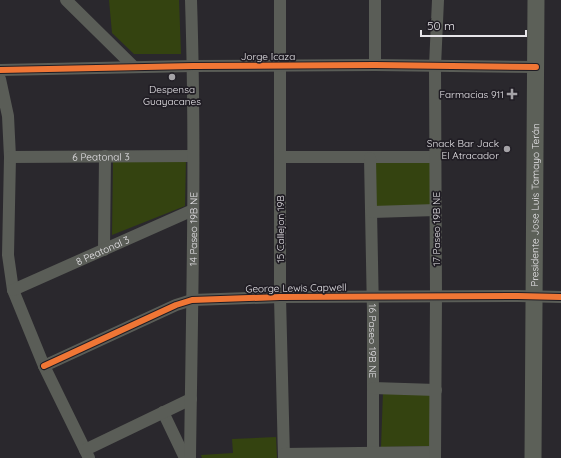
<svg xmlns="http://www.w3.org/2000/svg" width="561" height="458" font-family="Quicksand,sans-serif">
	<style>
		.green { fill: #344310 }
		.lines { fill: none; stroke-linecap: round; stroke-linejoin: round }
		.street { stroke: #5a5d57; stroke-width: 12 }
		.secondary { stroke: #5c6058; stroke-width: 17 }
		.cycleway-casing { stroke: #201d24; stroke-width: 8 }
		.cycleway { stroke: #f07635; stroke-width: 6 }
		.poi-dot { fill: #a5a3a7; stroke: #201d24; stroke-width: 1.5 }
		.labels { text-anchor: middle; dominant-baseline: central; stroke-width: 3.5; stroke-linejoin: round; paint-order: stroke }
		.street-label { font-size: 10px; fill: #e7e5e9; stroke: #201d24 }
		.poi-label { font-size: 10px; fill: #e7e5e9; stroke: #201d24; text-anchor: end }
	</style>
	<rect width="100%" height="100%" fill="#2a282d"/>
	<!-- green -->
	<path class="green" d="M109,0H179L181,54H134L112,33Z
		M436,157V210L372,212L370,158Z
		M186,159L185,206L112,235L113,161Z
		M383,392L432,395L430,446L381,447Z
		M276,437L277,458H202L201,455L233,453L232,439Z"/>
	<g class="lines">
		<!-- street -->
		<g class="street">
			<path d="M66,0L134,67"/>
			<path d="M280,0V297L284,458"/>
			<path d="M375,65V0"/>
			<path d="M0,70L193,66L375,65L536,67"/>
			<path d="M0,79L8,116L10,157L8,255L13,290L44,366L89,458"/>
			<path id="s1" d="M10,157L193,156"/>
			<path d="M280,157H436"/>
			<path id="s2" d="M370,158L373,313V451"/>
			<path d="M372,212L436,210"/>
			<path d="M104,250L105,156"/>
			<path id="s3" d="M13,290L193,210"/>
			<path d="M44,366L176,305L192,300L280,297L518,296L561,297"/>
			<path d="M373,388L436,390"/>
			<path d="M163,412L185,458"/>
			<path d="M85,450L191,399"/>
			<path d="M284,454L435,452"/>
			<path id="s4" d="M190,458C192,305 196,153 191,0"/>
			<path d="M435,458L436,296L435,66L438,0"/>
		</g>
		<!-- secondary -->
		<path class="secondary" id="s5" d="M533,458L536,0"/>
		<!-- cycleway casing -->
		<g class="cycleway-casing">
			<path id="cycleway" d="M0,70L193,66L375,65L536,67
				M44,366L176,305L192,300L280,297L518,296L561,297"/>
		</g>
		<!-- cycleway -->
		<use href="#cycleway" class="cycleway"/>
	</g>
	<!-- markers -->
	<g class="poi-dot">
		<circle cx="172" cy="77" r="4"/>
		<path d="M510 88h4v4h4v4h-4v4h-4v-4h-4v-4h4z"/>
		<circle cx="507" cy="149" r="4"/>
	</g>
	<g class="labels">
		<!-- street labels -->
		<g class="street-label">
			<text x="268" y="56">Jorge Icaza</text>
			<text stroke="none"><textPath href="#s1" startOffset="91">6 Peatonal 3</textPath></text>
			<text stroke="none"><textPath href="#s5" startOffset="253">Presidente Jose Luis Tamayo Terán</textPath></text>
			<text stroke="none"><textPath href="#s4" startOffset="229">14 Paseo 19B NE</textPath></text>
			<text transform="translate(280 229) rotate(-90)">15 Callejon 19B</text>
			<text transform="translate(436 229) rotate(-90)">17 Paseo 19B NE</text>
			<text stroke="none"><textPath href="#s3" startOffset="98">8 Peatonal 3</textPath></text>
			<text transform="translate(296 288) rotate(-1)">George Lewis Capwell</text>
			<text stroke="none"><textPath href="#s2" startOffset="183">16 Paseo 19B NE</textPath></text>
		</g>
		<!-- poi labels -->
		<g class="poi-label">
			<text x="172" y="89" text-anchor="middle">Despensa<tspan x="172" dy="12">Guayacanes</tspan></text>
			<text x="504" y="94">Farmacias 911</text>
			<text x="499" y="143">Snack Bar Jack<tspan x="499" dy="12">El Atracador</tspan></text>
		</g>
	</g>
	<!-- scale -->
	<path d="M421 30v6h105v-6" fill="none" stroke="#e7e5e9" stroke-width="2"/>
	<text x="427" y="30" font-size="12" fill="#e7e5e9" stroke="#201d24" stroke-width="3" paint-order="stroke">50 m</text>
</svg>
